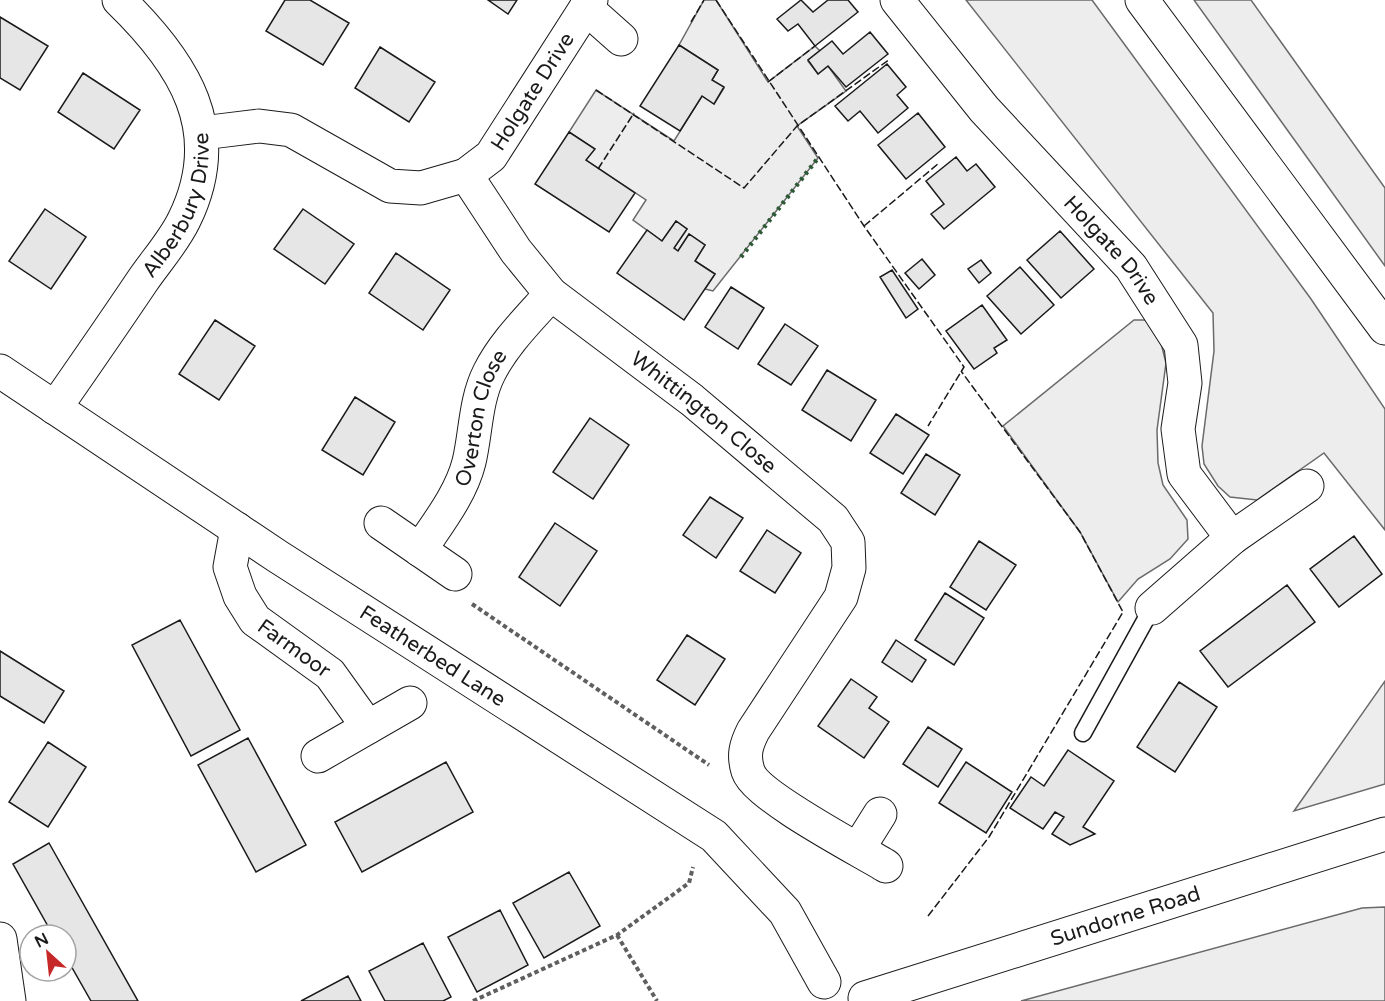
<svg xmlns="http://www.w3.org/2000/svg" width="1385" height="1001" font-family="'Varela Round',sans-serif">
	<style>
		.built { fill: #ededed; stroke: #6a6a6a; stroke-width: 1.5 }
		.building { fill: #e6e6e6; stroke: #1a1a1a; stroke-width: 1.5 }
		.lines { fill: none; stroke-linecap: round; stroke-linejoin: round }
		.lane-casing { stroke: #1a1a1a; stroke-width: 19 }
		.street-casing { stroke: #1a1a1a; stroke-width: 35 }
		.secondary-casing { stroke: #1a1a1a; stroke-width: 35 }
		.highway-casing { stroke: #1a1a1a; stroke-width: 35 }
		.path { stroke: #5f5f5f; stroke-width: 4; stroke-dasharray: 4.5 3; stroke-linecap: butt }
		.lane { stroke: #fff; stroke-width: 16 }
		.street { stroke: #fff; stroke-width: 33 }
		.secondary { stroke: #fff; stroke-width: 33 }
		.highway { stroke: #fff; stroke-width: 33 }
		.hedge { stroke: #2b5a34; stroke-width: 4.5; stroke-dasharray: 3 4.5; stroke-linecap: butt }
		.fence { stroke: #1a1a1a; stroke-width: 1.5; stroke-dasharray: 8 3; stroke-linecap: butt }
		.labels { text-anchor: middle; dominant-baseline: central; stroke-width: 4.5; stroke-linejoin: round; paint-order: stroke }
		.street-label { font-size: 21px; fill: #1a1a1a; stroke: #fff }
	</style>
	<rect width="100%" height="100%" fill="#fff"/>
	<!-- built -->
	<path class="built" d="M704,0H716L768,82L815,46L820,51L808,61L818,74L828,66L846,91L797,126L818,158L713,291L705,289L715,274L695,261L705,245L689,234L678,251L674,248L687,229L676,221L662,241L633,220L646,200L586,160L594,149L569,132L596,90L674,141L702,96L714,104L724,88L712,80L718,70L679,45Z
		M966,0H1092L1311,299L1385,409V530L1324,453L1257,500L1230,497L1218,486L1204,464L1202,446L1214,351L1213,313Z
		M1194,0H1251L1385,188V266Z
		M1134,320H1146L1160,339L1166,363L1157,430L1158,463L1163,485L1187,520L1188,539L1170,559L1138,579L1118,602L1080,532L1003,426Z
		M1385,681V784L1294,811Z
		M1385,907V1001H1021L1362,908Z"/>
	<!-- building -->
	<path class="building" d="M285,0H310L349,23L323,65L266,31Z
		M488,0H517L508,14Z
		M801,0L813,12L828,0H848L858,12L815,46L798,24L788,31L777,19Z
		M0,17L48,46L20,90L0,78Z
		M870,32L888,54L846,87L828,66L818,74L808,60L832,41L843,54Z
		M679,45L718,70L712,80L724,87L714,104L702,96L680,131L640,106Z
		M380,47L435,82L409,122L355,88Z
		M887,64L906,87L897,95L908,108L878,133L860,111L848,121L835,106Z
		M83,73L140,110L114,149L58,112Z
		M918,113L945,147L906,179L878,145Z
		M569,132L595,149L586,160L635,193L609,232L535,184Z
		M956,157L967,171L976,164L995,187L944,229L931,214L944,204L926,181Z
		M45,209L86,237L51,289L9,261Z
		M303,209L354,244L325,284L274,249Z
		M676,221L687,229L674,248L678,251L689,234L705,245L695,261L715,274L684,320L617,273L647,230L662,241Z
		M1060,231L1094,269L1061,298L1027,260Z
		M396,253L450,290L423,330L369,293Z
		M922,259L935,275L919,289L905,273Z
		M981,260L991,273L979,283L968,269Z
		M1020,267L1054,305L1021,334L987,296Z
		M892,270L918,309L906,318L880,277Z
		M731,287L764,308L738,349L705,327Z
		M982,305L1007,340L994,348L997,353L974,369L946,331Z
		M215,320L255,346L219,400L179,374Z
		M785,324L818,346L791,385L758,364Z
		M827,370L876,400L851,441L802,410Z
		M355,397L395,422L363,475L322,450Z
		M896,414L929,435L903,474L870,453Z
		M590,418L629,445L593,499L553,472Z
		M926,454L960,475L935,515L901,493Z
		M710,497L743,518L716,558L683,535Z
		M555,523L597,551L560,606L519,577Z
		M767,530L801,553L775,593L740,571Z
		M1354,536L1382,574L1339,607L1310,569Z
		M979,541L1016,565L986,610L950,587Z
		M1287,585L1315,622L1228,687L1200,651Z
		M945,593L984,618L954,665L915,640Z
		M180,620L240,730L191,756L132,645Z
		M687,635L725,659L695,705L657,680Z
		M896,640L926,660L912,682L882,662Z
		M0,651L64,691L44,723L0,696Z
		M851,679L877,697L869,708L889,722L864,758L818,726Z
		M1179,682L1217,707L1175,772L1137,747Z
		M928,727L962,749L938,787L903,764Z
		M248,738L306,845L256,872L198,765Z
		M48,742L86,767L48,827L9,802Z
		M1068,750L1114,781L1083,827L1095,834L1070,845L1052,834L1064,817L1055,812L1043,829L1010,808L1031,777L1044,786Z
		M446,762L473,812L362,872L335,822Z
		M966,762L1012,792L986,833L939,803Z
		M49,843L138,1001H91L66,957V935H53L13,864Z
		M569,872L600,926L544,958L513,903Z
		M500,910L528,965L477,992L448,937Z
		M423,943L451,997L443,1001H385L369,971Z
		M348,976L361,1001H301Z"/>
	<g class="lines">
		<!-- lane casing -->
		<g class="lane-casing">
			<path id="lane" d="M1083,733L1152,608"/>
		</g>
		<!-- street casing -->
		<g class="street-casing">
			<g id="street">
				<path id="s1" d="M897,0L984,109L1131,267L1181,345L1185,383L1178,429L1184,474L1232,538"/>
				<path d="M586,8L621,39"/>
				<path id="s2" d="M202,133L259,126L291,130L390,186L421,188L466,175L516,251L551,294L692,400L833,519L848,542L849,568L841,597L753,731C746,745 743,755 748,771C756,796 860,850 886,866"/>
				<path id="s3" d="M466,175L491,156L591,0"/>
				<path id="s4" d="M55,408C85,365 114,323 143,280C156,261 174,241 184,220C228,131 184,63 119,0"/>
				<path d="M381,523L455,574"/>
				<path id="s5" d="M237,529L230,567L240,596L255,620L330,674L368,727"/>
				<path id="s6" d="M420,550C438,523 461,494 469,462C476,433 475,401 489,373C504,343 529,319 551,294"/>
				<path d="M1152,608L1232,538L1307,486"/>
				<path d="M318,756L410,703"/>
				<path d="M858,849L880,814"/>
				<path d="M0,939L9,1001"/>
			</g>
		</g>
		<!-- secondary casing -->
		<g class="secondary-casing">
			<g id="secondary">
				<path id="s7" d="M0,371L277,556L714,836L785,912L824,982"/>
				<path id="s8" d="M865,998L1385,834"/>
			</g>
		</g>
		<!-- highway casing -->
		<g class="highway-casing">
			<path id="highway" d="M1142,0L1385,328"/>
		</g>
		<!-- path -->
		<path class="path" d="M472,604L709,765
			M617,935L657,1001
			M473,1001L617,935L689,883L693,867"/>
		<!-- lane -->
		<use href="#lane" class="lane"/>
		<!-- street -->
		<use href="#street" class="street"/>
		<!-- secondary -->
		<use href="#secondary" class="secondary"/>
		<!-- highway -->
		<use href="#highway" class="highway"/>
		<!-- hedge -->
		<path class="hedge" d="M741,257L818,158"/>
		<!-- fence -->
		<path class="fence" d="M716,0L864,226L964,367L928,426
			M691,22L704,0
			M768,82L815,46
			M596,90L744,188L797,126L890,59
			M598,169L634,113
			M864,226L939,163
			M928,916L989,837L1123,612L1080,532L961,371"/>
	</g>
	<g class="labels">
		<!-- street labels -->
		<g class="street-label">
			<text stroke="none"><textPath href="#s3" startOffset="108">Holgate Drive</textPath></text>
			<text stroke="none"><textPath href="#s4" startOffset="240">Alberbury Drive</textPath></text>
			<text stroke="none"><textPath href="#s1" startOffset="330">Holgate Drive</textPath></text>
			<text stroke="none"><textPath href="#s2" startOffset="621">Whittington Close</textPath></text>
			<text stroke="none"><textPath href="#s6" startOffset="147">Overton Close</textPath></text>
			<text stroke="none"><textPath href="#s5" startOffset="146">Farmoor</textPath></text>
			<text stroke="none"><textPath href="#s7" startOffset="518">Featherbed Lane</textPath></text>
			<text stroke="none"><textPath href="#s8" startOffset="273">Sundorne Road</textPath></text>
		</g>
	</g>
	<!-- north arrow -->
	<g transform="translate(48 953) rotate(333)"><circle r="28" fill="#ffffff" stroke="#a3a3a3" stroke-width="1.5"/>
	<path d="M0-4.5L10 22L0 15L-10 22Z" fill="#c62828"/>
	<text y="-9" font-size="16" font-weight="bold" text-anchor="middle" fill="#1a1a1a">N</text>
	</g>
</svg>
